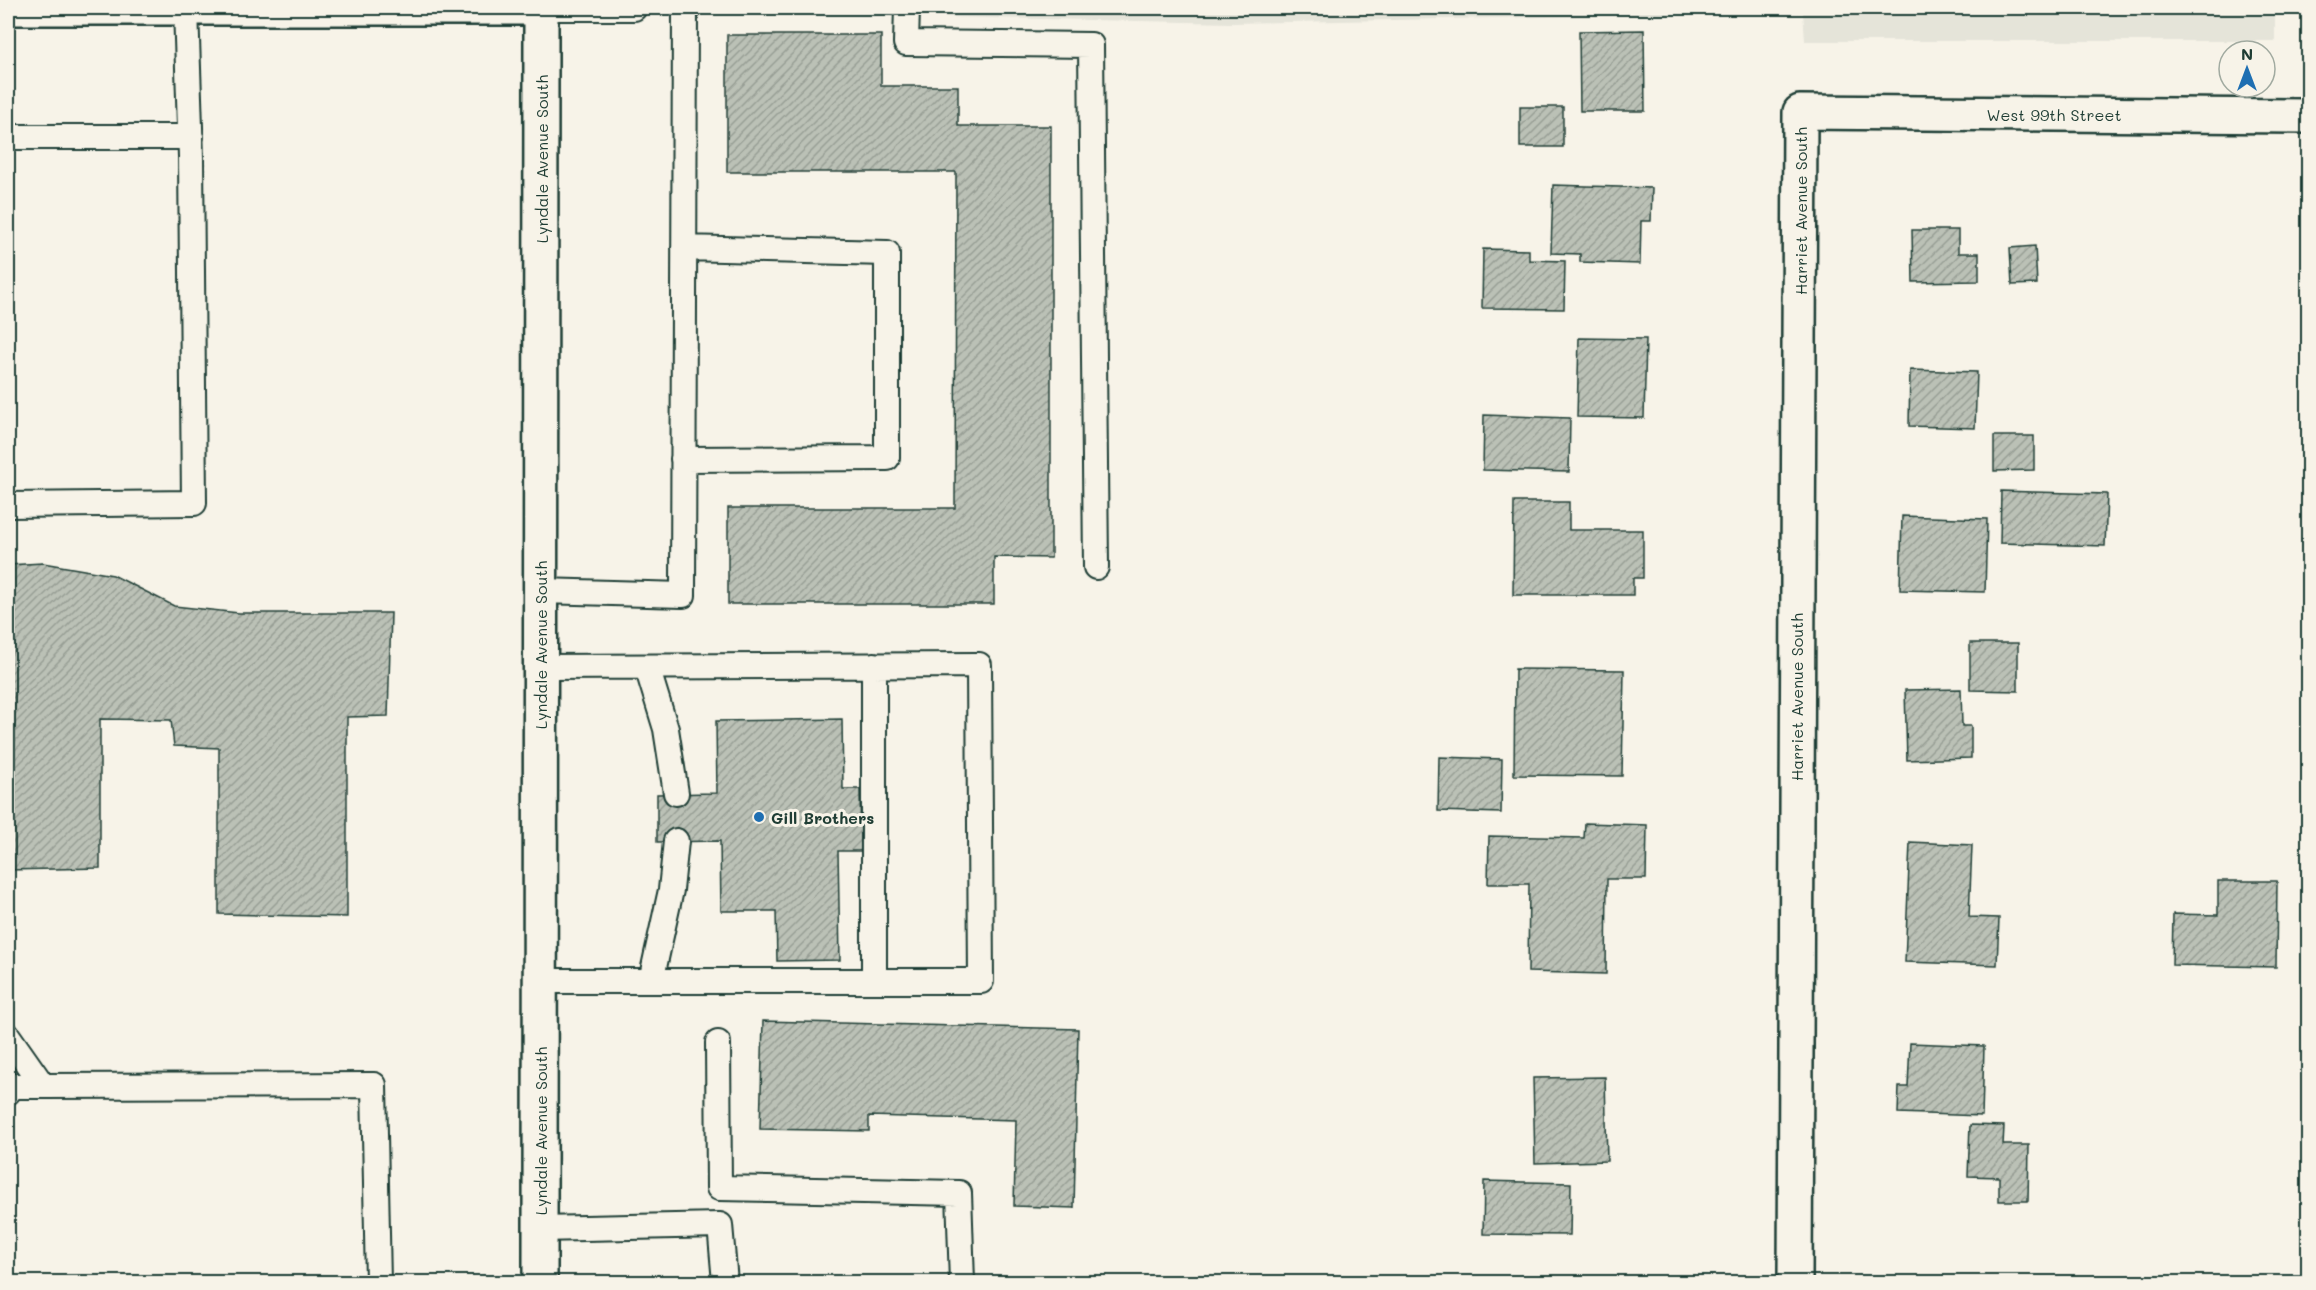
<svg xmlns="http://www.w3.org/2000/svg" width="2316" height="1290" font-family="Mali,sans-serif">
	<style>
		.built { fill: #e5e4d9 }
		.building { fill: url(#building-hatch); stroke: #1f3d34; stroke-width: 1.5 }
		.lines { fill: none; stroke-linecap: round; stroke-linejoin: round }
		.lane-casing { stroke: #1f3d34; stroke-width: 28 }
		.street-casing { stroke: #1f3d34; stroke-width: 38 }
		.secondary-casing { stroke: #1f3d34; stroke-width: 38 }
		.lane { stroke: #f7f3e8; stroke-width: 24 }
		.street { stroke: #f7f3e8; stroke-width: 33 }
		.secondary { stroke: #f7f3e8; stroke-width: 33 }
		.poi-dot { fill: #1f6fb2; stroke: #f7f3e8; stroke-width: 2 }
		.labels { text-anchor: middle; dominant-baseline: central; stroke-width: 6; stroke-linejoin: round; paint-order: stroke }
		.street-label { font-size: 16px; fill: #1f3d34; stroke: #f7f3e8 }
		.poi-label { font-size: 16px; font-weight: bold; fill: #1f3d34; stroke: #f7f3e8; text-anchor: start }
	</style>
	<defs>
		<pattern id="building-hatch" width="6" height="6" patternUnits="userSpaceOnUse" patternTransform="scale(1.5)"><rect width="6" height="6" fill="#bbc1b6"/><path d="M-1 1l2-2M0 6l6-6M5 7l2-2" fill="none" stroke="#979e95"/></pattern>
	</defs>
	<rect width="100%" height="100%" fill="#f7f3e8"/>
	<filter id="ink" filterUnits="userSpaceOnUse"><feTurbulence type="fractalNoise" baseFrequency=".0167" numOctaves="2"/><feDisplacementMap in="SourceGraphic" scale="12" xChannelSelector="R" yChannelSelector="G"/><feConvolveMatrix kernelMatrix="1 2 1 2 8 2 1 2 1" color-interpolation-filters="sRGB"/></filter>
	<g filter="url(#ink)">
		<!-- built -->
		<path class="built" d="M661,8H2275V41H1805L1803,12L1232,23L661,11Z"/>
		<!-- building -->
		<path class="building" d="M1644,30L1645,111H1580L1579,31Z
			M727,35H881V86H958V126H1051V558L994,557V604H728V508H955L956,172H727Z
			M1520,107H1563V147H1520Z
			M1553,185L1652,188L1651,221H1641L1640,264L1580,262V254L1551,253Z
			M1912,230H1958V253H1979V281L1913,282Z
			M2035,246L2037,284L2012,285L2010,248Z
			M1483,249L1529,250V260L1565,261L1564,309L1482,308Z
			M1579,338L1646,339L1644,418L1577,417Z
			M1910,370L1977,372L1975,428L1909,426Z
			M1484,415L1570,418L1569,472L1483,470Z
			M1994,436H2034V470L1994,471Z
			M2001,491L2107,494L2105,546L2000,543Z
			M1514,502H1569V530H1643V578H1633V595H1513Z
			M1902,516L1987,519L1985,592L1900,590Z
			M43,563L113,575L174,606L239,613H391L388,716L347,717V917L219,914V748L174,746L171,720L100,719V868L8,870V565Z
			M1970,643H2018V691L1970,690Z
			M1515,669L1624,670L1622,776L1514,775Z
			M1961,689L1962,726H1971V758L1907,760L1905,690Z
			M842,719L843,789H860L861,851H838L840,960L777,961L776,911H721L720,841L657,842V794L717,793L716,721Z
			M1439,757L1502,759L1501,813L1438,811Z
			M1585,823L1647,825L1646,879H1607L1606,974L1528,972L1529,884H1488L1489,836L1584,838Z
			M1910,842L1972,845L1969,917L1999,918L1997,965L1905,962Z
			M2218,881H2277L2276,967L2172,965L2173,914L2218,915Z
			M763,1021L1078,1029L1074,1208L1014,1206L1016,1120L869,1116V1131L760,1129Z
			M1910,1043L1984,1046L1982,1116L1898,1113L1899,1087H1908Z
			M1605,1077L1607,1161L1535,1163L1533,1078Z
			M1970,1125L2004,1126L2003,1145H2029L2028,1201H1999V1177L1968,1176Z
			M1484,1181L1571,1183L1570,1235L1483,1234Z"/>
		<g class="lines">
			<!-- lane casing -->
			<g class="lane-casing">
				<path id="lane" d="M541,8H634
					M907,8L906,43L1091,45L1096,567
					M8,137H191
					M683,459L887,458V253L684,248
					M8,505L194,503L191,157L186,9
					M541,591L683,595L685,8
					M647,667L666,729L676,793
					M540,981H981L979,665L541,667
					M651,981L671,890L676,841
					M874,981V665
					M8,1036L43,1086
					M718,1043L719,1188L959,1193L962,1282
					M8,1092L13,1086H43L374,1085L378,1282
					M540,1229L720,1225L725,1282"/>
			</g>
			<!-- street casing -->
			<g class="street-casing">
				<path id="street" d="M8,8H541
					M1795,1282L1800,112L2308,116"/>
			</g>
			<!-- secondary casing -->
			<g class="secondary-casing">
				<path id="secondary" d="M540,1282L541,8"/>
			</g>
			<!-- lane -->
			<use href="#lane" class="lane"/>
			<!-- street -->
			<use href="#street" class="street"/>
			<!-- secondary -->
			<use href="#secondary" class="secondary"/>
		</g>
	</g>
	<!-- markers -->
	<circle class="poi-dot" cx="759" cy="817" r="6"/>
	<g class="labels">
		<!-- street labels -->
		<g class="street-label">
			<text x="2054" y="114">West 99th Street</text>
			<text transform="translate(541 159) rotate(-90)">Lyndale Avenue South</text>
			<text transform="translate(1800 211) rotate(-90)">Harriet Avenue South</text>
			<text transform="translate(540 645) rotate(-90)">Lyndale Avenue South</text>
			<text transform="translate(1796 697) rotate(-90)">Harriet Avenue South</text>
			<text transform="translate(540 1131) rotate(-90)">Lyndale Avenue South</text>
		</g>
		<!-- poi labels -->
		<g class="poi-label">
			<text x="771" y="817">Gill Brothers</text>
		</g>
	</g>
	<!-- margin -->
	<rect width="2316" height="1290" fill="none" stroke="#f7f3e8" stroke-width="30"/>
	<rect x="15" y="15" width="2286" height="1260" fill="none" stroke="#1f3d34" stroke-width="2" filter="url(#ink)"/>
	<!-- north arrow -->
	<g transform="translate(2247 69)"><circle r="28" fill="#f7f3e8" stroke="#a1aaa0" stroke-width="1.5"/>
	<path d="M0-4.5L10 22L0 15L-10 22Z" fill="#1f6fb2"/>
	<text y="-9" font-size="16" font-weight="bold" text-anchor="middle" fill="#1f3d34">N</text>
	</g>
</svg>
